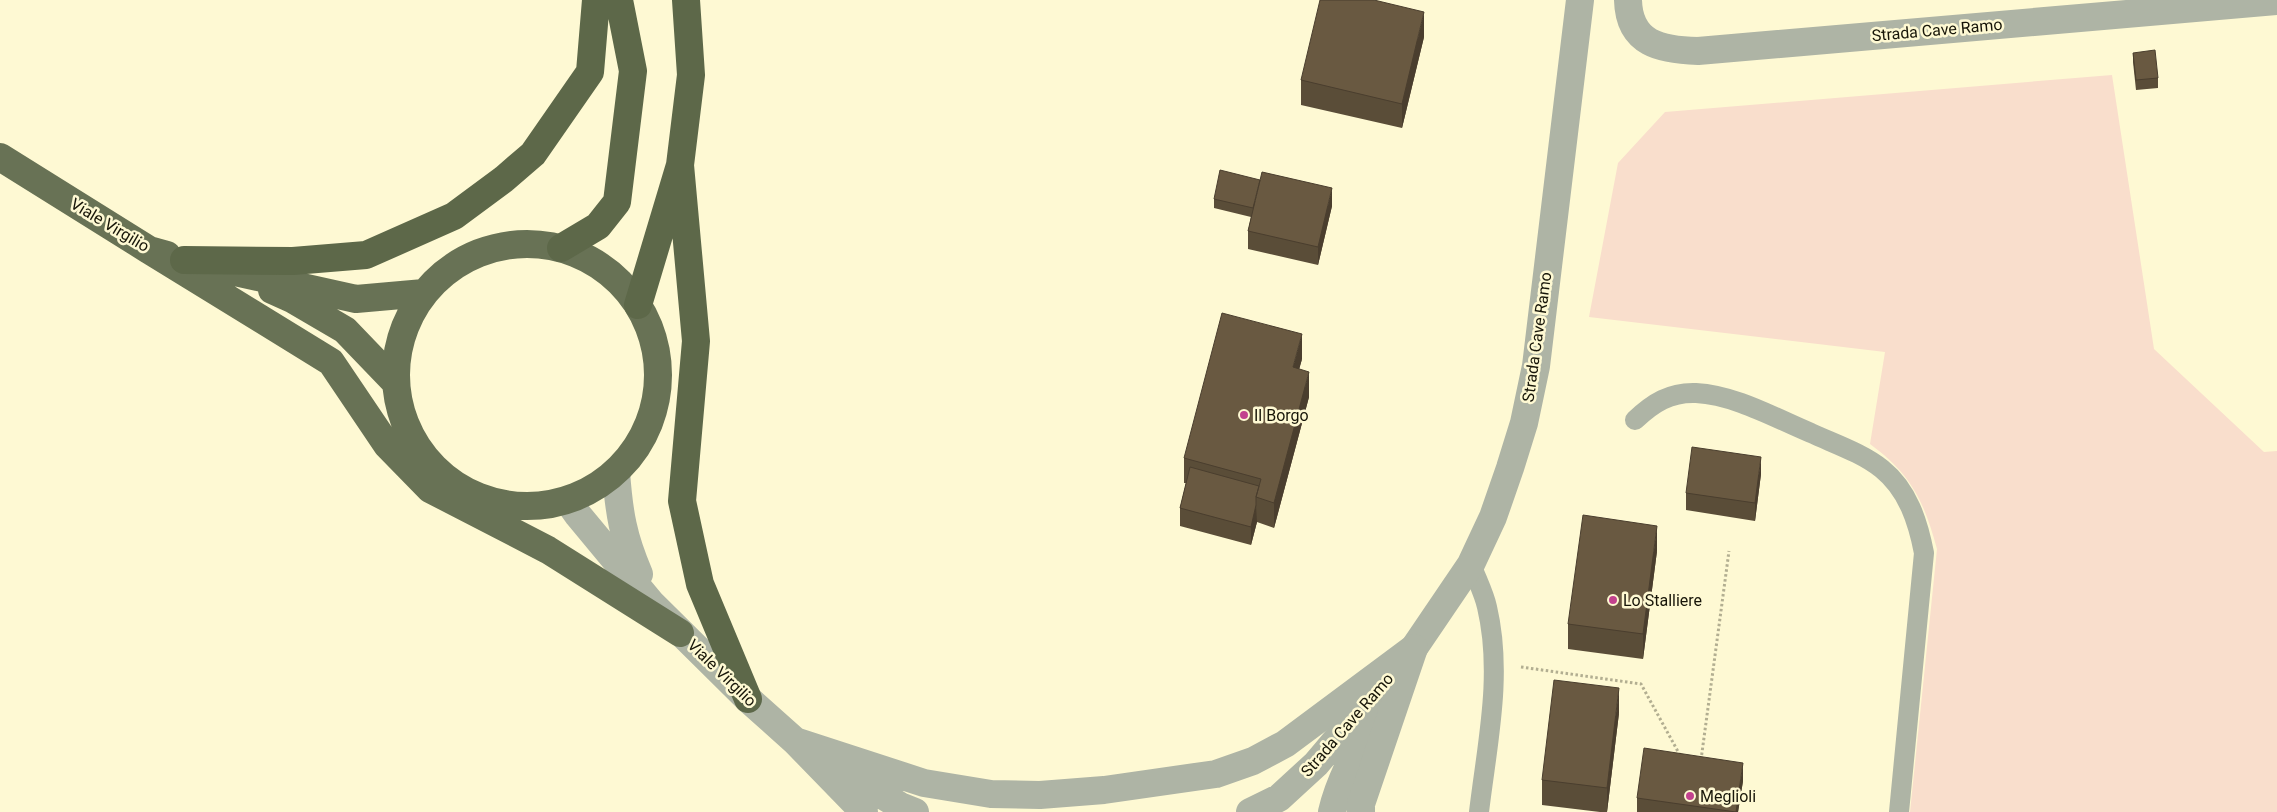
<svg xmlns="http://www.w3.org/2000/svg" width="2277" height="812" font-family="Roboto,sans-serif">
	<style>
		.green { fill: #f9decc }
		.lines { fill: none; stroke-linecap: round; stroke-linejoin: round }
		.path { stroke: #b2ae91; stroke-width: 3; stroke-dasharray: 2.5 2.5; stroke-linecap: butt }
		.service { stroke: #aeb4a5; stroke-width: 20 }
		.minor { stroke: #aeb4a5; stroke-width: 28 }
		.tertiary { stroke: #aeb4a5; stroke-width: 28 }
		.trunk { stroke: #687255; stroke-width: 28 }
		.motorway { stroke: #5d6849; stroke-width: 28 }
		.wall { fill: #5a4d38 }
		.shaded-wall { fill: #4a3e2e }
		.building { fill: #695941; stroke: #4a3e2e }
		.poi-dot { fill: #c2428e; stroke: #fef9d3; stroke-width: 2 }
		.labels { text-anchor: middle; dominant-baseline: central; stroke-width: 5; stroke-linejoin: round; paint-order: stroke }
		.street-label { font-size: 16px; fill: #171508; stroke: #fef9d3 }
		.poi-label { font-size: 16px; fill: #171508; stroke: #fef9d3; text-anchor: start }
	</style>
	<rect width="100%" height="100%" fill="#fef9d3"/>
	<!-- green -->
	<path class="green" d="M2112,75L2154,349L2264,452L2277,451V812H1910L1937,549C1924,501 1911,474 1870,444L1885,352L1589,317L1618,163L1665,112Z"/>
	<g class="lines">
		<!-- path -->
		<path class="path" d="M1521,667L1641,684L1681,757
			M1701,760L1729,551"/>
		<!-- service -->
		<path class="service" d="M1635,420C1653,403 1670,392 1696,393C1735,395 1775,418 1811,433C1835,444 1862,453 1882,469C1908,490 1918,522 1924,553L1899,812
			M1471,564C1476,578 1484,593 1487,607C1503,675 1487,744 1479,812"/>
		<!-- minor -->
		<path class="minor" d="M1628,0C1629,44 1661,50 1698,51L2277,1
			M1250,812L1279,798L1316,764L1414,648L1471,564L1493,517L1510,468L1524,423L1536,366L1580,0
			M1332,812C1341,773 1364,738 1383,703"/>
		<!-- tertiary -->
		<path class="tertiary" d="M616,472C619,513 623,537 639,574
			M568,501L578,515L651,603L748,699L795,741L864,812
			M795,741L924,783L991,794L1040,795L1104,790L1216,774L1253,761L1285,744L1414,648
			M832,764L900,806L915,812
			M1361,812V804L1414,648"/>
		<!-- trunk -->
		<path class="trunk" d="M0,157L149,250L167,255
			M396 375a131 131 0 1 1 262 0a131 131 0 1 1-262 0Z
			M149,250L331,362L387,445L430,489L548,550L680,633
			M208,266L356,299L424,293
			M272,290L292,299L345,330L395,382"/>
		<!-- motorway -->
		<path class="motorway" d="M680,165L696,341L682,501L700,584L748,699
			M561,248L598,226L617,202L633,71L619,0
			M184,260L293,261L366,255L454,216L504,179L533,154L590,72L596,0
			M638,305L680,165L691,75L686,0"/>
	</g>
	<!-- wall -->
	<path class="wall" d="M1424,37L1402,128L1301,105V80Z
		M2133,53L2158,78V88L2136,90L2133,62Z
		M1214,199L1332,206L1318,265L1248,249V231L1251,217L1214,208Z
		M1302,359L1299,369L1309,397L1274,528L1257,522L1251,545L1180,526V508L1186,483H1184V458Z
		M1761,474L1755,521L1686,510V493Z
		M1657,551L1643,659L1568,649V624Z
		M1619,713L1607,812H1600L1542,805V780Z
		M1743,781L1738,812H1637V798Z"/>
	<!-- shaded-wall -->
	<path class="shaded-wall" d="M1424,12V37L1402,128V104Z
		M1332,188V206L1318,265V247Z
		M1302,334V359L1293,392V367Z
		M1309,372V397L1274,528V503Z
		M1761,457V474L1755,521V503Z
		M1256,505L1257,522L1251,545V527Z
		M1657,526V551L1643,659V634Z
		M1619,688V713L1607,812V788Z
		M1743,763V781L1738,812H1736Z"/>
	<!-- building -->
	<path class="building" d="M1320,0H1374L1424,12L1402,104L1301,80Z
		M2155,50L2158,78L2136,80L2133,53Z
		M1220,170L1260,180L1253,208L1214,199Z
		M1262,172L1332,188L1318,247L1248,231Z
		M1222,313L1302,334L1293,367L1309,372L1274,503L1256,497L1261,479L1184,458Z
		M1692,447L1761,457L1755,503L1686,493Z
		M1190,467L1259,486L1256,497V505L1251,527L1180,508Z
		M1583,515L1657,526L1643,634L1568,624Z
		M1554,680L1619,688L1607,788L1542,780Z
		M1644,748L1743,763L1736,812L1637,798Z"/>
	<!-- markers -->
	<g class="poi-dot">
		<circle cx="1244" cy="415" r="5"/>
		<circle cx="1613" cy="600" r="5"/>
		<circle cx="1690" cy="796" r="5"/>
	</g>
	<g class="labels">
		<!-- street labels -->
		<g class="street-label">
			<text transform="translate(1937 30) rotate(-5)">Strada Cave Ramo</text>
			<text transform="translate(110 225) rotate(31)">Viale Virgilio</text>
			<text transform="translate(1537 337) rotate(-82)">Strada Cave Ramo</text>
			<text transform="translate(722 673) rotate(44)">Viale Virgilio</text>
			<text transform="translate(1347 725) rotate(-49)">Strada Cave Ramo</text>
		</g>
		<!-- poi labels -->
		<g class="poi-label">
			<text x="1254" y="415">Il Borgo</text>
			<text x="1623" y="600">Lo Stalliere</text>
			<text x="1700" y="796">Meglioli</text>
		</g>
	</g>
</svg>
